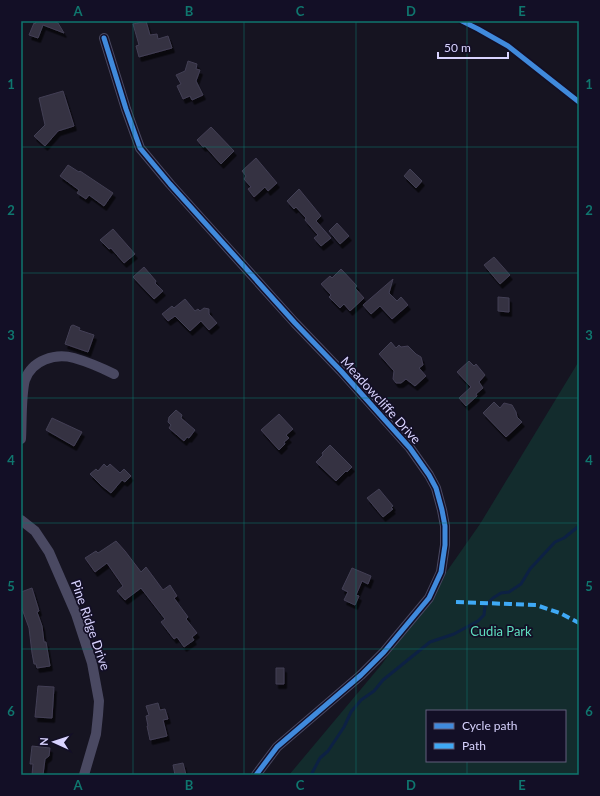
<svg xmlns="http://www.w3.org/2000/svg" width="600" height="796" font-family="Lato,sans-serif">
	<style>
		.green { fill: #132c2d; fill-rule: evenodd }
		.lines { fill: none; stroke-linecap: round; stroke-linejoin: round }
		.stream { stroke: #0d2144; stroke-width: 3 }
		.building { fill: #343243; stroke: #433f54; filter: url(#shadow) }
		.street { stroke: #4a4962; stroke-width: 10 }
		.quiet { stroke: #3fa9f5; stroke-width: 4; stroke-dasharray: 8 4; stroke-linecap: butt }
		.cycleway-casing { stroke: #130f26; stroke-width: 8 }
		.cycleway { stroke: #408adc; stroke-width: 5 }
		.grid { fill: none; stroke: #0f766e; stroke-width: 1; stroke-opacity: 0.55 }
		.labels { text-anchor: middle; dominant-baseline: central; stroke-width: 3.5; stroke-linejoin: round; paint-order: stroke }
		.street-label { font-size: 13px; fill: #d9d4ff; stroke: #130f26 }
		.park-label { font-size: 13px; fill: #5fe0c0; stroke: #130f26 }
		.neatline { fill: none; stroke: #0f766e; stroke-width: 1.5 }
		.grid-label { font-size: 13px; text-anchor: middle; font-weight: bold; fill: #0f766e }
	</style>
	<defs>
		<filter id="shadow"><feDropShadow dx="2.5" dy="4.5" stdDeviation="0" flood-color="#0009"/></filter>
	</defs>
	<rect width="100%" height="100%" fill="#161421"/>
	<!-- green -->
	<path class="green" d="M579,361V775H289L382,664L480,524ZM427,711H565V761H427Z"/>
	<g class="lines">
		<!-- stream -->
		<path class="stream" d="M311,775L320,758L328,751L344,727L351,712L361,700L374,691L383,680L430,642L454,634L478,621L484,615L485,606L493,598L501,593L509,592L521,584L530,569L555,542L564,538L579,526"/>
	</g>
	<!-- building -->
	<path class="building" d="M35,21H53L58,23L64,33L43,25L38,38L29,35L34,23L35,24L36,22Z
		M146,21L150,35L157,34L158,39L168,36L172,48L139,57L136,46L139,45L133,24Z
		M188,61L197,64L196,69L200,70L196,81L203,95L192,100L190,96L183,99L177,86L181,84L176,75L185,71Z
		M63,91L74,126L58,131L45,146L34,136L45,125L39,98Z
		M211,127L234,151L221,164L205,146L203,147L197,140Z
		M256,158L277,183L268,191L265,187L254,197L248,189L251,187L244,179L246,176L242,171Z
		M68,165L79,172L80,171L113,193L104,206L89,195L86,199L77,193L79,190L60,176Z
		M410,169L422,181L416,188L404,176Z
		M299,189L321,216L316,221L331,238L321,246L314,238L318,235L305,220L306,218L296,207L294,209L287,201Z
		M337,223L349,236L340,244L329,231Z
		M113,229L135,254L124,263L111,248L109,249L100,240Z
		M494,257L510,275L500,284L484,265Z
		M144,267L156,281L155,283L163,291L154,299L133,277Z
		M341,269L357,286L355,288L364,298L350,311L344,304L340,308L329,297L331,295L321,284L330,276L332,278Z
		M393,279L389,293L397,301L401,297L408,305L392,319L380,306L371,314L363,305Z
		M498,297L509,298V312L498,311Z
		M185,299L195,311L198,309L200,311L204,308L209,309V314L217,323L209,330L201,321L190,331L175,316L168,321L162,314L172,306L174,308Z
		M73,325L80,328L79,330L94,335L88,352L65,344L71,326Z
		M391,342L396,348L399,345L401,347L408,346L416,354L421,357L423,365L419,368L426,376L415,386L406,379L401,383H396L393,379L394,371L379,354Z
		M469,361L474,366L476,364L485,375L479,382L483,388L476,394L477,396L466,406L459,398L471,387L457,372Z
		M494,402L500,408L504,403L512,405L516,412L517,417L522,422L506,437L483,413Z
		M176,410L182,415L181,418L195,430L189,438L187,437L184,441L169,428L171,425L168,422L169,417Z
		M279,414L293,429L286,435L289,438L284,442L285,444L279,450L261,430Z
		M52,418L82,432L74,446L46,430Z
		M330,445L352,467L347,472L346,471L336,481L316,462L323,455L322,453Z
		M104,464L107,467L110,464L120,473L124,469L131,476L125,482L122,480L111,493L101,485L90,474L96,469L98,471Z
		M379,489L393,506L391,508L393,509L383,517L367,498Z
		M116,541L125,551L141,572L146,567L163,590L170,585L177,596L174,598L188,617L186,619L197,633L192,637L194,640L184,647L177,637L174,639L161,622L165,619L141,588L125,600L117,591L123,586L107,563L95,572L85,558L96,551L98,553Z
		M352,568L371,576L368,584L362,581L356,595L359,596L355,605L344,600L348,592L342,589Z
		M32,588L39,611L37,612L42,626L44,642H46L50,666L37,668L36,664H34L32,653L29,628L21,606V592Z
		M276,668H284V684H276Z
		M38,686L54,687L52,718L35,717Z
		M158,703L160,710L165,709L168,719L163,720L167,736L150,740L147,726H148L146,716L149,715L146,706Z
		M32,746L50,748L49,756L45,759L43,775H32L33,764H30Z
		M183,763L186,775H175L173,765Z"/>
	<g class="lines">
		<!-- street -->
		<path class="street" d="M104,38L126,109L140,148L170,184L295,323L341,371L410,448L429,475L436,488L442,510L445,526V545L441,572L429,598L384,652L361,675L277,747L256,775
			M21,439C22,423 21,394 25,380C32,360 55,353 74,358C88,362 102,368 114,374
			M21,520L35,531L49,552L76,614L92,663L99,701L98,715L96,734L84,775"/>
		<!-- quiet -->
		<path class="quiet" d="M456,602L536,605L560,613L579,623"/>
		<!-- cycleway casing -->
		<g class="cycleway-casing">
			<path id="cycleway" d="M462,21L478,29L508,46L579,102
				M104,38L126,109L140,148L170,184L295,323L341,371L410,448L429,475L436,488L442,510L445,526V545L441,572L429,598L384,652L361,675L277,747L256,775"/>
		</g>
		<!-- cycleway -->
		<use href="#cycleway" class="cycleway"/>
	</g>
	<!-- grid -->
	<path class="grid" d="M133,21V775M244,21V775M356,21V775M467,21V711M21,147H579M21,273H579M21,398H579M21,523H579M21,649H579M467,761V775"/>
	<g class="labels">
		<!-- street labels -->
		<g class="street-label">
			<text transform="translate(381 400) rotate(48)">Meadowcliffe Drive</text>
			<text transform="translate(91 625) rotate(71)">Pine Ridge Drive</text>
		</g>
		<!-- park labels -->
		<g class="park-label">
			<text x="501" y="631">Cudia Park</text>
		</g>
	</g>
	<!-- border -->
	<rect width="600" height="796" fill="none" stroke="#130f26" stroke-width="44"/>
	<!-- legend -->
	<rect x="426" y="710" width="140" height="52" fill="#130f26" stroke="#625e7d"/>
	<rect x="434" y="723" width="20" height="6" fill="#408adc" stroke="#625e7d"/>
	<text x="462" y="730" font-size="12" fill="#d9d4ff">Cycle path</text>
	<rect x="434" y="743" width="20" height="6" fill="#3fa9f5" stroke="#625e7d"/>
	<text x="462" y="750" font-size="12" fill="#d9d4ff">Path</text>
	<!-- north arrow -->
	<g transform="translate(54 742) rotate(273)" stroke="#130f26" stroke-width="3" paint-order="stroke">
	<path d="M0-3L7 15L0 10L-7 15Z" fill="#d9d4ff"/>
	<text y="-6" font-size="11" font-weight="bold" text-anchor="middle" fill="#d9d4ff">N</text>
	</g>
	<!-- scale -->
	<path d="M438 52v6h70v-6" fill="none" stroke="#d9d4ff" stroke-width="2"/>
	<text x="444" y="52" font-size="12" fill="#d9d4ff" stroke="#130f26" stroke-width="3" paint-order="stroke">50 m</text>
	<rect x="22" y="22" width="556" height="752" class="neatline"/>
	<g class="grid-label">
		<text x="78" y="16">A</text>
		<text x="189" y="16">B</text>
		<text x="300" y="16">C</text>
		<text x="411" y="16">D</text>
		<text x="522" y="16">E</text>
		<text x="11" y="89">1</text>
		<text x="589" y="89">1</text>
		<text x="11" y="215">2</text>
		<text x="589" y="215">2</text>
		<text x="11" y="340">3</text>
		<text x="589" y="340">3</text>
		<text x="11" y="465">4</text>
		<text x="589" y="465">4</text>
		<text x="11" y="591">5</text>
		<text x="589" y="591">5</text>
		<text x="11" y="716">6</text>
		<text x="589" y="716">6</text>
		<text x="78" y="790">A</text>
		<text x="189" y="790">B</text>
		<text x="300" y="790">C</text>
		<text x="411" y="790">D</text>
		<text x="522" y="790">E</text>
	</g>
</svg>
